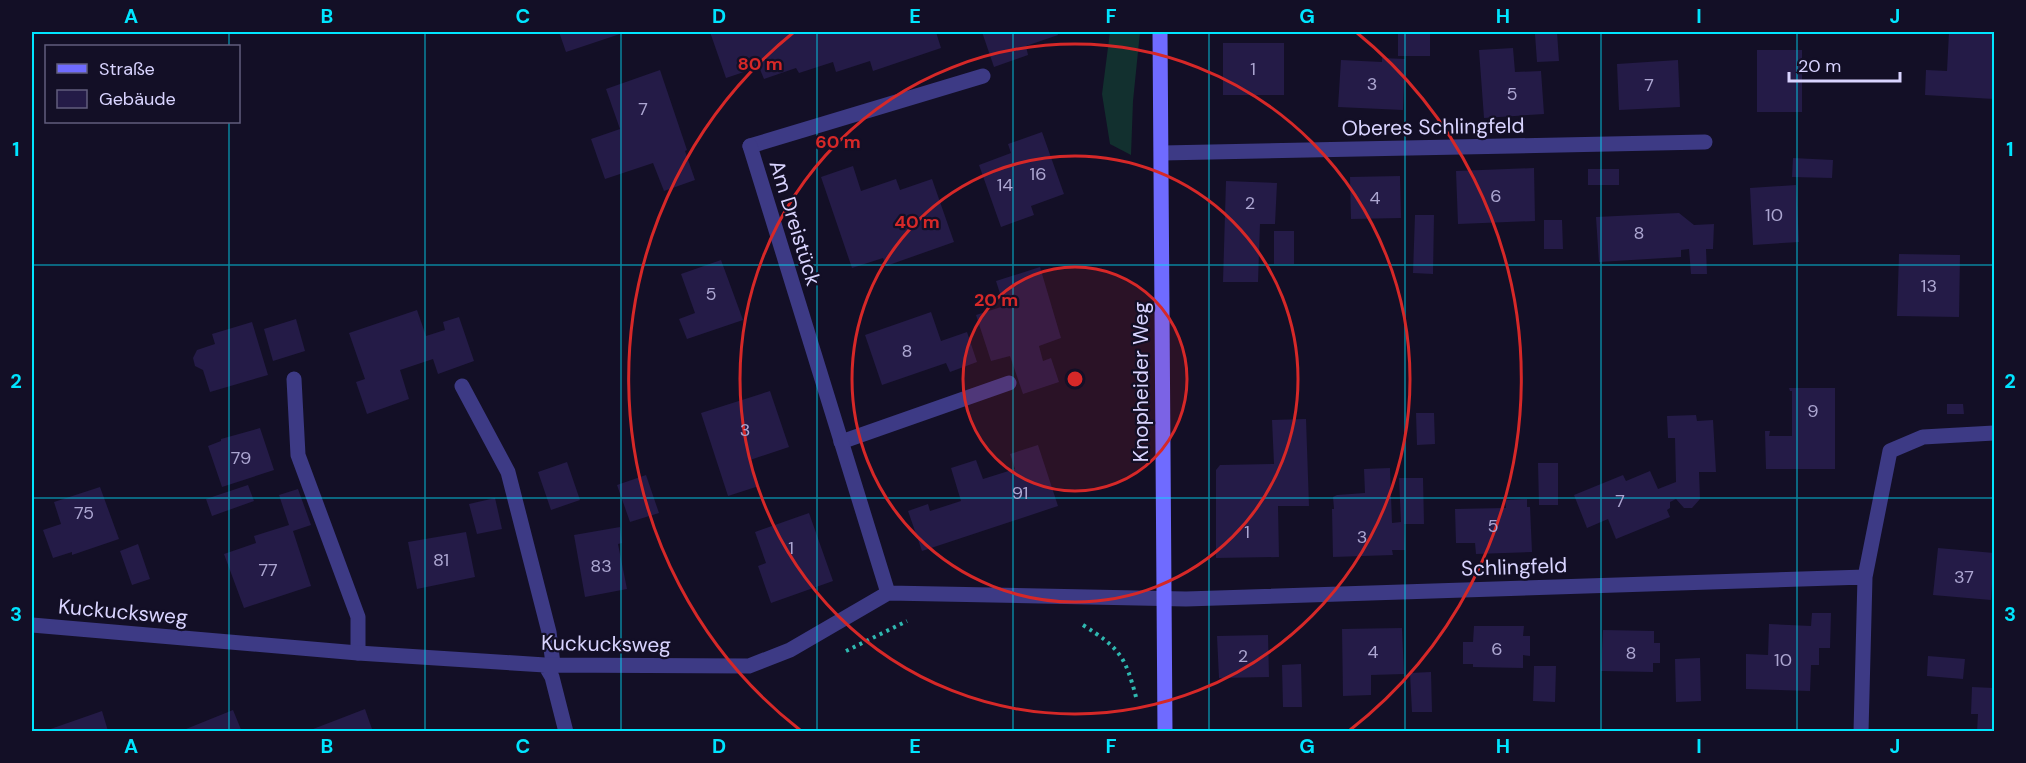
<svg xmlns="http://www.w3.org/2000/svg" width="2026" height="763" font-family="'DM Sans',sans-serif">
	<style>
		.green { fill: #12302f }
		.building { fill: #241b47 }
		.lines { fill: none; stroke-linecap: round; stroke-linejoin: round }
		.path { stroke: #2fb8b0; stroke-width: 4; stroke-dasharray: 3 4.5; stroke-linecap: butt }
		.lane { stroke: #3d3a85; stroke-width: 15 }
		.street { stroke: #3d3a85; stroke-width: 15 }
		.secondary { stroke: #6f6bff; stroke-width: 15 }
		.grid { fill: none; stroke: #00e5ff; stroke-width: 1.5; stroke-opacity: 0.55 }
		.ring { fill: none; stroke: #d62828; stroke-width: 3 }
		.labels { text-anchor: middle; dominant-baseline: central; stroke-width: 4.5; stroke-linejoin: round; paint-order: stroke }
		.number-label { font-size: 18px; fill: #aca6d1 }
		.street-label { font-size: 21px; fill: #d9d4ff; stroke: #130f26 }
		.centre { fill: #d62828; stroke: #130f26; stroke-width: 3 }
		.ring-label { font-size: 18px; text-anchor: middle; font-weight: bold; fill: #d62828; stroke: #130f26; stroke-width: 4.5; stroke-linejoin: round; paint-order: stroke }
		.neatline { fill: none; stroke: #00e5ff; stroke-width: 2 }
		.grid-label { font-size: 20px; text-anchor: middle; font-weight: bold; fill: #00e5ff }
	</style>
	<rect width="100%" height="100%" fill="#130f26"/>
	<!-- green -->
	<path class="green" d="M1110,32H1140L1133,101L1131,155L1110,144L1102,94Z"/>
	<!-- building -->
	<path class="building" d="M559,32H626L566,52Z
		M710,32H936L941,48L873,71L870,61L836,72L833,62L799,73L796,68L764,79L759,67L726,78Z
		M982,32H1057L1058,35L1026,46L1028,55L994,67Z
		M1398,32H1430V56H1398Z
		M1526,32H1557L1559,61L1537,62L1535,34H1526Z
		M1949,32H1994V99L1925,95L1926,70L1947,71Z
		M1223,43H1284V95H1223Z
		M1513,48L1515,72L1541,71L1544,114L1484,118L1479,50Z
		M1757,50H1802V112H1757Z
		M1382,58L1405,59L1403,110L1338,107L1341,60L1382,62Z
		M1678,60L1680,107L1619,110L1617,64Z
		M660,70L687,150L685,151L695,180L664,191L653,163L605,179L591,139L620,129L606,89Z
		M1042,132L1064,194L1031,206L1034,215L1001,227L979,165L1011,153L1008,144Z
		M1793,158L1833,160L1832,178L1792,177Z
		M853,166L861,191L896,179L900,190L932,179L954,242L886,266L883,258L852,268L821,177Z
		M1534,168L1535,221L1458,224L1456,171Z
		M1588,169H1619V185H1588Z
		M1400,176L1401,218L1351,219L1350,177Z
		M1226,181L1277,183L1275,224H1260L1258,282H1223Z
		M1796,185L1799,242L1753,245L1750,188Z
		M1679,213L1694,225L1714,224L1713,249H1706L1707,274H1691L1689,249L1681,250V257L1599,262L1596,217Z
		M1415,215H1434L1433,274L1413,273Z
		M1544,220H1562L1563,249H1544Z
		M1274,231H1294V264H1274Z
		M1899,254L1960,255L1959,317L1897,316Z
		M721,260L743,320L687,339L679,319L695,313L681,274Z
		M1040,267L1061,338L1039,346L1043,361L1051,358L1059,382L1023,394L1010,356L991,361L976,315L1004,306L996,281Z
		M417,310L426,336L445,330L443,322L459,317L474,361L438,374L433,359L400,370L409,399L367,414L356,382L365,379L349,333Z
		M931,312L941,341L967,332L977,362L950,372L946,363L882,385L865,335Z
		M296,319L305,351L273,361L264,329Z
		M252,322L268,375L210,392L203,370L195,366L193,358L197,350L215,344L212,334Z
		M1789,388H1835V469H1766L1765,431H1770L1769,436H1792V391H1790Z
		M770,391L789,447L750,460L759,486L728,496L701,413Z
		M1947,404H1963L1964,414H1947Z
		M1416,413H1434L1435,444L1417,445Z
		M1696,415L1697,421L1713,420L1716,472H1699L1700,499L1692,508H1684L1676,499L1670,502V508L1667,510L1670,517L1616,539L1608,519L1587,528L1574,495L1623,475L1626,481L1650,471L1658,489L1676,482L1675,438H1668L1667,416Z
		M1306,419L1309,506H1278L1279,557L1216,558V470L1220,465L1274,464L1272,420Z
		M260,428L274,470L222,487L208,446L221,441V439Z
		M1038,445L1058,506L922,551L908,511L928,504L930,511L961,501L951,468L976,460L983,479L1015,469L1010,454Z
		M567,462L580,500L551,510L538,472Z
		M1538,463H1558V505H1539Z
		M1390,468L1392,523L1401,522L1399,478H1423L1424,524H1404L1405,550H1392L1393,555L1333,557L1332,509H1334L1333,497L1337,495L1365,493L1364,469Z
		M646,475L659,513L630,522L617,485Z
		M248,485L254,501L212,516L206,499Z
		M100,487L119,539L72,555V552L53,558L43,530L61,524L54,502Z
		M298,489L311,525L293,531L311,586L244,608L224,554L256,543L254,536L289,525L279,495Z
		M495,498L502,529L477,534L469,504Z
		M1527,499V507H1530L1532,552L1476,554L1475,543H1456L1455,509L1506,508L1505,500Z
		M809,513L833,581L771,603L758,566L766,563L755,532Z
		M620,527L622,543L618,544L627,589L585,597L574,535Z
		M466,532L475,577L417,589L408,542Z
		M138,544L150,579L132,585L120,551Z
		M1938,548L1994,553L1991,600L1933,595Z
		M1812,613H1831L1830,648H1819V665H1811L1810,691L1746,689V654L1768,655L1769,624L1811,626Z
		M1474,626H1524L1523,636H1530V656L1523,655V668L1473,667V664H1463V642H1473Z
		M1402,628L1404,674L1371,675V695L1343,696L1342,629Z
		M1603,630L1654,631V643H1660V663H1653V672L1601,671Z
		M1268,635L1269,677L1219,678L1217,636Z
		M1928,656L1965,659L1963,679L1927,676Z
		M1700,658L1701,701L1676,702L1675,659Z
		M1301,664L1302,707H1283L1282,665Z
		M1534,666H1556L1555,702L1533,701Z
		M1431,672L1432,712H1412L1410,673Z
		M1972,687L1994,688V732H1977L1978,714H1971Z
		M365,709L373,732H308V731Z
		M233,710L242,732H187L186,729Z
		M102,711L108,731L115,729L116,732H42Z"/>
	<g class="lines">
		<!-- path -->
		<path class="path" d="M1083,625C1119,648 1125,655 1136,697
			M846,651L907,621"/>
		<!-- lane -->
		<path class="lane" d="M750,146L983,76
			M294,379L298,455L358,617V653
			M462,386L508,472L549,632L553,664
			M841,442L1009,383"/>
		<!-- street -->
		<path class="street" d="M750,146L888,593
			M1162,153L1705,142
			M32,625L358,653L545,665L749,666L790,650L888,593L1186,599L1865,577
			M545,665L552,677L566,732
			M1861,732L1865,577L1890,451L1923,437L1994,433"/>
		<!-- secondary -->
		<path class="secondary" d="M1160,32L1165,732"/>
	</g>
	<!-- grid -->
	<path class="grid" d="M229,32V46M425,32V732M621,32V732M817,32V732M1013,32V732M1209,32V732M1405,32V732M1601,32V732M1797,32V732M229,122V732M32,265H1994M32,498H1994"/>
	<!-- distance rings -->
	<circle cx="1075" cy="379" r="112" fill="#d62828" fill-opacity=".12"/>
	<g class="ring">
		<circle cx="1075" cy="379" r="112"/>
		<circle cx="1075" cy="379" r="223"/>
		<circle cx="1075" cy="379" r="335"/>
		<path d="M800 730A446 446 0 0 1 794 32M1356 32A446 446 0 0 1 1350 730"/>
	</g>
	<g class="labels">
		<!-- number labels -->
		<g class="number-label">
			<text x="1253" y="69">1</text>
			<text x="1372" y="84">3</text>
			<text x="1649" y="85">7</text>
			<text x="1512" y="94">5</text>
			<text x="643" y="109">7</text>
			<text x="1038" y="174">16</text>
			<text x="1005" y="185">14</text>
			<text x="1496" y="196">6</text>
			<text x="1375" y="198">4</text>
			<text x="1250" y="203">2</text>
			<text x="1774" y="215">10</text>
			<text x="1639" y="233">8</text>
			<text x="1929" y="286">13</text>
			<text x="711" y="294">5</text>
			<text x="907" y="351">8</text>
			<text x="1813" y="411">9</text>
			<text x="745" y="430">3</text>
			<text x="241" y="458">79</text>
			<text x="1020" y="493">91</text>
			<text x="1620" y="501">7</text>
			<text x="84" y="513">75</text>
			<text x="1493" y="526">5</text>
			<text x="1247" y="532">1</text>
			<text x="1362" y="537">3</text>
			<text x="791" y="548">1</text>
			<text x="441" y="560">81</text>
			<text x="601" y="566">83</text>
			<text x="268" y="570">77</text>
			<text x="1964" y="577">37</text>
			<text x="1497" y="649">6</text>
			<text x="1373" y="652">4</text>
			<text x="1631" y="653">8</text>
			<text x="1243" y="656">2</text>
			<text x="1783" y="660">10</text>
		</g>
		<!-- street labels -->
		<g class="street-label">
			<text transform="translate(1433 127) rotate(-1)">Oberes Schlingfeld</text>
			<text transform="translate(795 223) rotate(73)">Am Dreistück</text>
			<text transform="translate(1141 382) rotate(-90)">Knopheider Weg</text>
			<text transform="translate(1514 567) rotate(-2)">Schlingfeld</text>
			<text transform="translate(123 612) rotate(5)">Kuckucksweg</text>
			<text transform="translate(606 644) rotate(1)">Kuckucksweg</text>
		</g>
	</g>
	<circle cx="1075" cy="379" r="9" class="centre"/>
	<g class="ring-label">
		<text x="760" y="70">80 m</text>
		<text x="838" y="148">60 m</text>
		<text x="917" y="228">40 m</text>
		<text x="996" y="306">20 m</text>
	</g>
	<!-- border -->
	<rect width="2026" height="763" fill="none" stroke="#130f26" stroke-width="66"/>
	<!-- legend -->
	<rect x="45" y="45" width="195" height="78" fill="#130f26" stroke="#625e7d" stroke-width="1.5"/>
	<rect x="57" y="64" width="30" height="9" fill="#6f6bff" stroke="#625e7d" stroke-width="1.5"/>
	<text x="99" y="75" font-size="18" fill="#d9d4ff">Straße</text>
	<rect x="57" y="90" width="30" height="18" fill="#241b47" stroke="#625e7d" stroke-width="1.5"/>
	<text x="99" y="105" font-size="18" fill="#d9d4ff">Gebäude</text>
	<!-- scale -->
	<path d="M1789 72v9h111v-9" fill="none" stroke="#d9d4ff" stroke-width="3"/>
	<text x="1798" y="72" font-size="18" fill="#d9d4ff" stroke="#130f26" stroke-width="4.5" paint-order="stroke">20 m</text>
	<rect x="33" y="33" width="1960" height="697" class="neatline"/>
	<g class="grid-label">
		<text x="131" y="23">A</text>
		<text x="327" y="23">B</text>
		<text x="523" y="23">C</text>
		<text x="719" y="23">D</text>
		<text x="915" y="23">E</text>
		<text x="1111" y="23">F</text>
		<text x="1307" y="23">G</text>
		<text x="1503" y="23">H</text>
		<text x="1699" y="23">I</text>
		<text x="1895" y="23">J</text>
		<text x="16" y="156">1</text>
		<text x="2010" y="156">1</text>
		<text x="16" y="388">2</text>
		<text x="2010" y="388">2</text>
		<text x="16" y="621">3</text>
		<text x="2010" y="621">3</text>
		<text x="131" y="753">A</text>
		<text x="327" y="753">B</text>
		<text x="523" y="753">C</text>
		<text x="719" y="753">D</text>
		<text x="915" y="753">E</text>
		<text x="1111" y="753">F</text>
		<text x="1307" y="753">G</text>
		<text x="1503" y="753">H</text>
		<text x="1699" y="753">I</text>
		<text x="1895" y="753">J</text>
	</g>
</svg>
